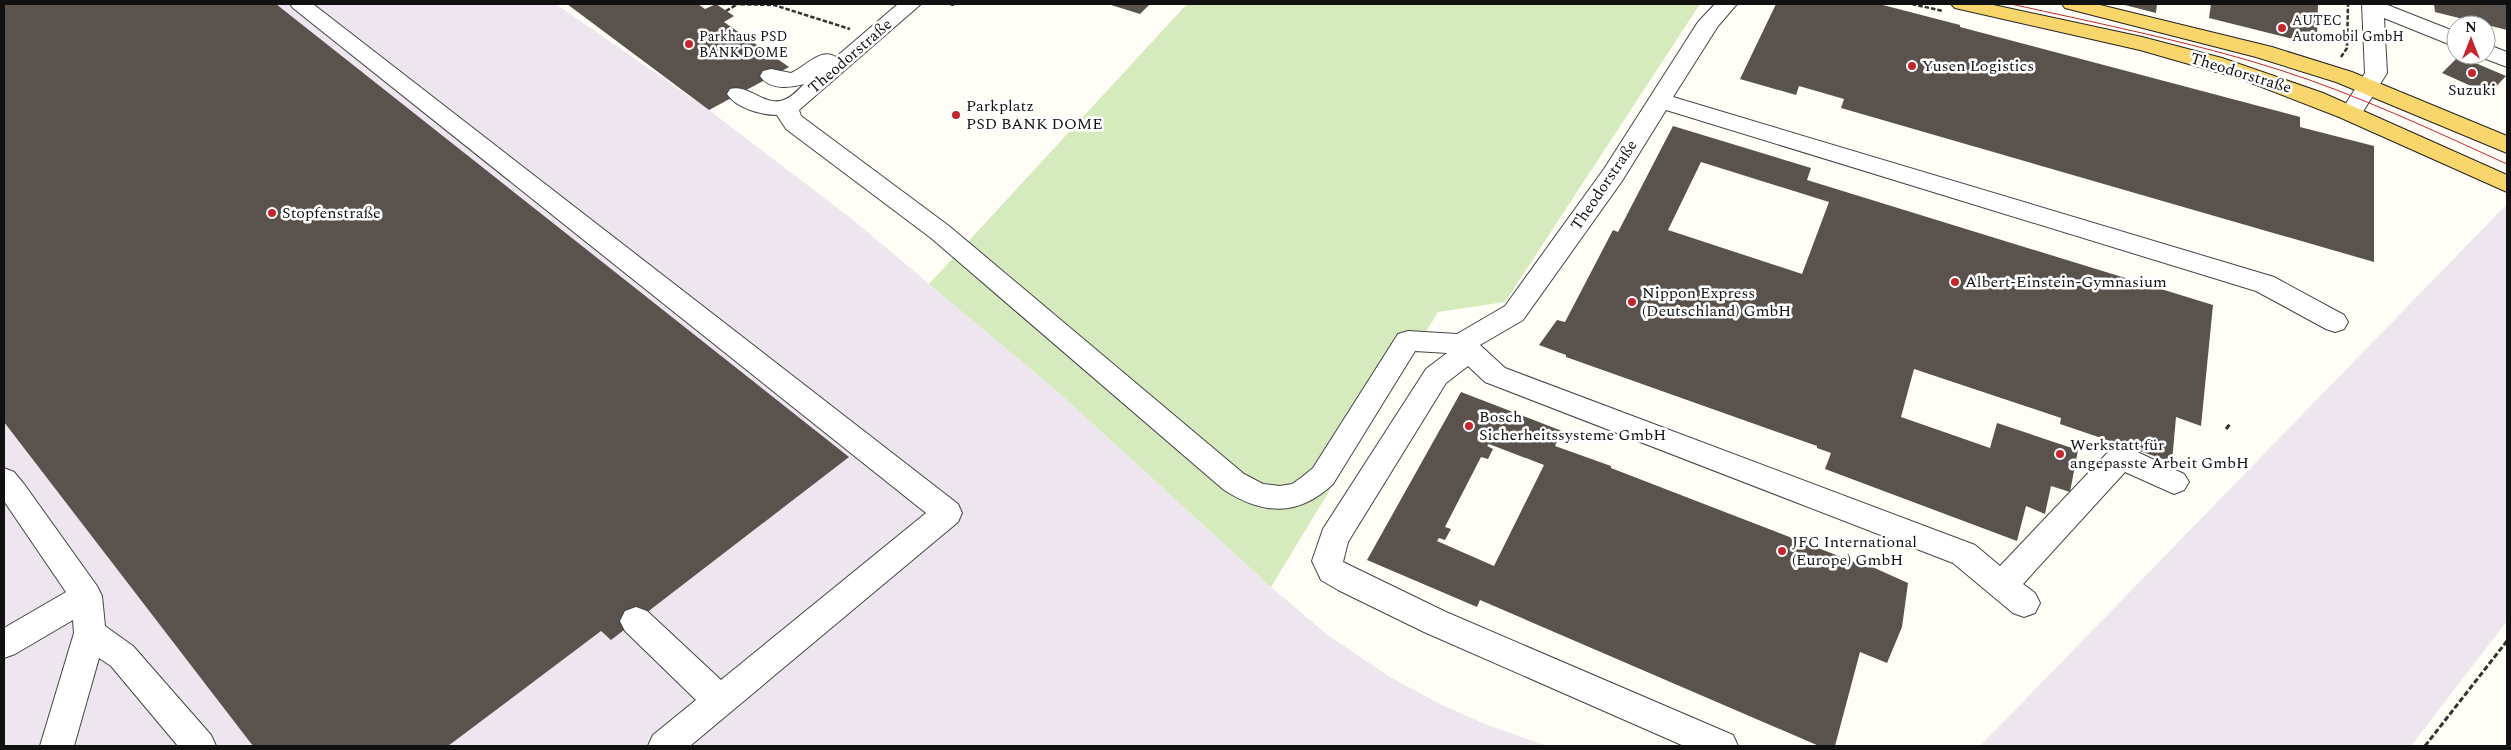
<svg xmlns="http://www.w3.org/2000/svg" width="2511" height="750" font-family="Spectral,serif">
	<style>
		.industrial { fill: #eee6ef }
		.green { fill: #d5ebbd }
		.building { fill: #5a524d; fill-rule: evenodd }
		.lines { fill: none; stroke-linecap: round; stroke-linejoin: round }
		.minor-casing { stroke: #444; stroke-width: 2 }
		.major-casing { stroke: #222; stroke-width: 2 }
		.path-far1 { stroke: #333; stroke-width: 2.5; stroke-dasharray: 4.5 2; stroke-linecap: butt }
		.path { stroke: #333; stroke-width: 3; stroke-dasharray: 5.5 2.5; stroke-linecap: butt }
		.minor { fill: #fff; fill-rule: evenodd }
		.major { fill: #f9d66b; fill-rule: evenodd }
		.tram { stroke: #c4262e; stroke-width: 1 }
		.poi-dot { fill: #c4262e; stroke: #fff; stroke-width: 2 }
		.labels { text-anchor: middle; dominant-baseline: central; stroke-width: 5; stroke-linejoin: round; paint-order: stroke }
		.far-poi-label { font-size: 14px; fill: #111; stroke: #fff; text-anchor: start }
		.street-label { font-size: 16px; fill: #111; stroke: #fff }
		.poi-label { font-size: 16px; fill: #111; stroke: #fff; text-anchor: start }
	</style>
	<rect width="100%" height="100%" fill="#fffdf5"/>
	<!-- industrial -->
	<path class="industrial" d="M4,4H556L709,110L852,219L1058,392L1271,587L1329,636L1390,677L1440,704L1485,724L1547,746H4Z
		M2507,204V621L2411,746H1980Z"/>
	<!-- green -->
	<path class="green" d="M1187,4H1700L1505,302L1438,312L1271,587L1058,392L929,284Z"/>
	<!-- building -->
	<path class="building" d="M4,4H276L849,457L611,640L601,631L448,746H253L4,422Z
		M567,4H698L705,9L716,4L734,16L724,22L789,67L709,110Z
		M1108,4H1150L1140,14Z
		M1776,4H1879L1960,25V27L2300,117V127L2374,146V262L1841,108L1844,99L1799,86L1796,95L1740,79Z
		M2121,4H2157L2156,13Z
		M2211,4H2318L2317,37L2301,41L2209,18Z
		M2434,4H2507V30L2435,12Z
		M2459,56L2506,76L2489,94L2442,73Z
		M1673,126L1811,168L1807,180L2213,305L2201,426L2176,417L2172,462L2060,424L2061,418L1914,369L1901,417L1990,448L1997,423L2078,450L2070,492L2051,486L2045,514L2026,506L2017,541L1825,469L1831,453L1817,448V446L1566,357V355L1539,345L1557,320L1565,322L1613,230L1618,232ZM1701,162L1829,202L1802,274L1668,230Z
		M1461,392L1562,431L1555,446L1611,466V468L1867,567L1868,565L1908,583L1902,627L1887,663L1860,652L1835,746H1819L1480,600L1477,607L1367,560ZM1489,444L1544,465L1494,566L1437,541L1439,538L1445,540L1451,529L1445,527L1481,457L1488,459L1493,449L1487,446Z"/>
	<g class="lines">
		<!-- minor casing -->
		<g class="minor-casing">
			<path id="minor" d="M290,4H313L958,504L962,513L958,522L690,746H648L653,735L696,700L625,631L620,621L625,611L636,607L647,611L721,680L926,513L293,8Z
				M898,4H921L799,110L801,116L949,226L1244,474L1263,484L1280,486L1292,484L1302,477L1313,468L1398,334L1408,331L1457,334L1505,306L1604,169L1698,22L1715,4H1737L1718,26L1673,97L2274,277L2344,315L2348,322L2344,329L2335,332L2326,329L2256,291L1666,110L1622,181L1523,320L1480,345L1505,368L1975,545L2000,566L2111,449L2121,446L2131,449L2184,474L2189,482L2184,490L2174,494L2125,472L2023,584L2035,593L2040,603L2035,613L2024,617L2013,613L1953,563L1485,382L1468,366L1446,383L1348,542L1343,562L1446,612L1733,735L1738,746H1684L1424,632L1338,590L1321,580L1312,561L1323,529L1426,369L1447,353L1415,351L1333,484C1298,517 1263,515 1224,490L931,238L786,129L777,115C761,115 736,108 727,94L730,89C750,84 766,109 786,99C793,96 799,89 804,84C790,88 769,90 760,76L763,71L771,69L791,73C805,67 821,47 836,57Z
				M2362,4H2385L2456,32V47L2384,18L2387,73L2359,118L2351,120L2343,118L2340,113L2365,73Z
				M2486,44L2507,52V67L2478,56L2486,55Z
				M4,468L14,472L24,484L97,586L102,596L105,626L133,646L211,735L216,746H178L111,666L99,658L74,746H40L74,633L73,620L15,654L4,658V628L66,592L4,501Z"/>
		</g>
		<!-- major casing -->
		<g class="major-casing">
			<path id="major" d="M1951,4H1989L2142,37L2222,58L2323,93L2507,175V192L2339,117L2241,79L2140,50L1955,8Z
				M2062,4H2096L2272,47L2352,72L2507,136V153L2336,82L2256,57L2065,8Z"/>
		</g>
		<!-- path-far1 -->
		<path class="path-far1" d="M734,4L774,5L850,29
			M950,4L954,5
			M1912,4L1943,11
			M726,11L736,5
			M2341,57L2347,48L2348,4"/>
		<!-- path -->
		<path class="path" d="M2226,429L2230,424
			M2425,746L2507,641"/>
		<!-- minor -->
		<use href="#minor" class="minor"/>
		<!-- major -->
		<use href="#major" class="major"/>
		<!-- tram -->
		<path class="tram" d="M2011,4C2101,24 2192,42 2280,70C2358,95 2432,130 2507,164"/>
	</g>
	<!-- markers -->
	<g class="poi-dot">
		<circle cx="2282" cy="28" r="5"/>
		<circle cx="689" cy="44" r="5"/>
		<circle cx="1912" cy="66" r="5"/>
		<circle cx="2472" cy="73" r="5"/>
		<circle cx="956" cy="115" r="5"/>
		<circle cx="272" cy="213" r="5"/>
		<circle cx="1955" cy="282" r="5"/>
		<circle cx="1632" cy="302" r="5"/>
		<circle cx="1469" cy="426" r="5"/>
		<circle cx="2060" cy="454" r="5"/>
		<circle cx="1782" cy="551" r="5"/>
	</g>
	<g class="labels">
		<!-- far-poi labels -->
		<g class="far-poi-label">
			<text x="2292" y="20">AUTEC<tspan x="2292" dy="16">Automobil GmbH</tspan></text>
			<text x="699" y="36">Parkhaus PSD<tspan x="699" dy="16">BANK DOME</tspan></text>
		</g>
		<!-- street labels -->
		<g class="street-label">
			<text transform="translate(850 56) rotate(-41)">Theodorstraße</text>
			<text transform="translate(2241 73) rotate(17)">Theodorstraße</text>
			<text transform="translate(1604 185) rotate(-56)">Theodorstraße</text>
		</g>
		<!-- poi labels -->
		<g class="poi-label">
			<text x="1922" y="66">Yusen Logistics</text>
			<text x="2472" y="90" text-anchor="middle">Suzuki</text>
			<text x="966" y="106">Parkplatz<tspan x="966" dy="18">PSD BANK DOME</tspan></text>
			<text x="282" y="213">Stopfenstraße</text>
			<text x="1965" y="282">Albert-Einstein-Gymnasium</text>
			<text x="1642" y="293">Nippon Express<tspan x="1642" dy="18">(Deutschland) GmbH</tspan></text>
			<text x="1479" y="417">Bosch<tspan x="1479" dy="18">Sicherheitssysteme GmbH</tspan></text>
			<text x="2070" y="445">Werkstatt für<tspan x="2070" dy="18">angepasste Arbeit GmbH</tspan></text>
			<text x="1792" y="542">JFC International<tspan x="1792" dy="18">(Europe) GmbH</tspan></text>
		</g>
	</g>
	<!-- border -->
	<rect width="2511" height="750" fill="none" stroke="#111111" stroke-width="10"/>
	<!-- north arrow -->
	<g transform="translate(2471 40)"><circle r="24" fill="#ffffff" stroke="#a0a0a0"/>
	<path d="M0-4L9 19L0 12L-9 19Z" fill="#c4262e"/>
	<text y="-8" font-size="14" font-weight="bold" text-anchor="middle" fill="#111111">N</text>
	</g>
</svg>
